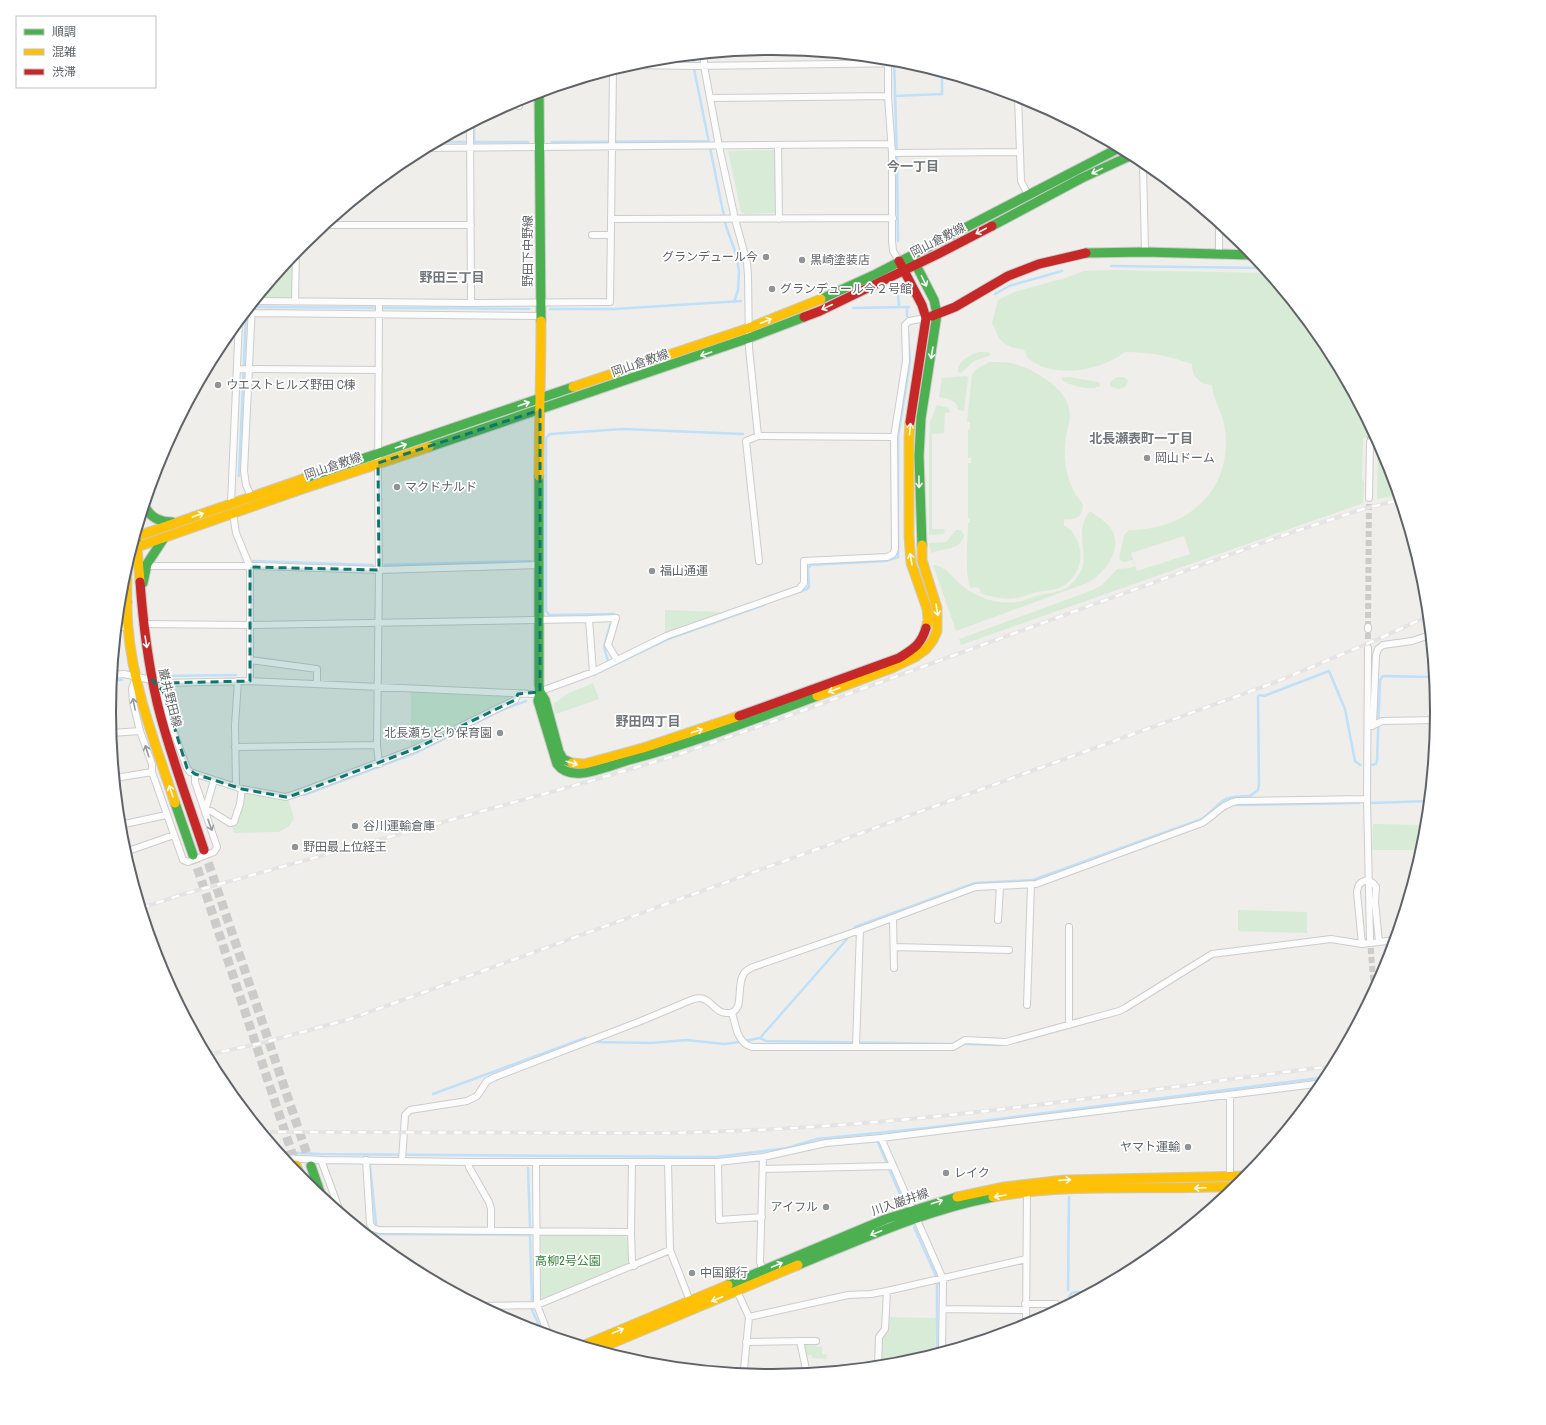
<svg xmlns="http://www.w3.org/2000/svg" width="1546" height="1425" font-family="'Archivo Narrow','Noto Sans JP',sans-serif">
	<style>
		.green { fill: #d8ebd6; fill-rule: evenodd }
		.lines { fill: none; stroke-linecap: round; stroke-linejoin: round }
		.stream { stroke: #bfe0f9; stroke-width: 2.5 }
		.street-tunnel { stroke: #cbcbca; stroke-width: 6; stroke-dasharray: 6 3; stroke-linecap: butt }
		.secondary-tunnel { stroke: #cbcbca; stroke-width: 9; stroke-dasharray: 9 4.5; stroke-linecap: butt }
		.street-casing { stroke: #cbcccc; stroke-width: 8 }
		.fast-casing { stroke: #cacacb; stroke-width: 11 }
		.slow-casing { stroke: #cacacb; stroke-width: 11 }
		.jam-casing { stroke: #cacacb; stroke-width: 11 }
		.street { stroke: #fdfcfc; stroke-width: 6 }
		.fast { stroke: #4caf50; stroke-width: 9 }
		.slow { stroke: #ffc107; stroke-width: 9 }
		.jam { stroke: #c62828; stroke-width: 9 }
		.rail-casing { stroke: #e4e4e4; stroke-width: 4 }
		.rail { stroke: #fff; stroke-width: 2.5; stroke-dasharray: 8; stroke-linecap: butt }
		.oneway { stroke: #f6fbf6 }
		.oneway2 { stroke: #96999c }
		.marked { fill: #0f766e; fill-opacity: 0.2; stroke: #0f766e; stroke-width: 3; stroke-dasharray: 8 5; stroke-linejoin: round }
		.poi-dot { fill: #919496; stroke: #fff; stroke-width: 1.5 }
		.labels { text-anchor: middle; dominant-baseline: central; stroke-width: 3.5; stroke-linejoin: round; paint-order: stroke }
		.street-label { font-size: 12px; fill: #5f6368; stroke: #fff }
		.poi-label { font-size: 12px; fill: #5f6368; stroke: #fff; text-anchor: start }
		.park-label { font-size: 12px; fill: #348238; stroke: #fff }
		.neighbourhood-label { font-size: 13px; font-weight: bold; fill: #70757a; stroke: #fff }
		.rim { fill: none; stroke: #5f6368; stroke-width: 2 }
	</style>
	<rect width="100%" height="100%" fill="#efeeea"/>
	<!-- green -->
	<path class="green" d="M774,150L776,153V213L745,214L741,212L728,151Z
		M293,255L292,296L290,298H257Z
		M1111,270L1268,273L1326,344L1375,437L1363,438L1362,478L1364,482L1363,503L961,645L959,639L1093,590L1102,585L1117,569L1130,568L1135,566L1133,560L1123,562L1119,559L1124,535L1129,530C1188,530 1233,490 1225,429C1223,413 1213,400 1212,385C1199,384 1192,377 1192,364C1168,356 1151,352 1125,352C1104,369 1063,377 1039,365C1036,363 1030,361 1028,358C1026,356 1026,352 1024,350L1011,347L1005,344L999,338L992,323L998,300L1014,292L1065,278L1084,271ZM1184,536L1190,554L1137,571L1131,553Z
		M980,352H988L991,355L974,361L961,373L958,372C958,360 971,354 980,352Z
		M990,362C999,362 1006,362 1015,364C1033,369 1066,388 1069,409C1071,420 1068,426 1066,436C1062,462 1067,485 1083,505C1082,518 1075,520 1064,519V526C1072,529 1076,537 1079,545C1084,562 1076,581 1059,588C1052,591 1044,590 1037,592C1030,593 1024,597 1017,598C1004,600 992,597 980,593V589L975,587L971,588C964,578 968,537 968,523H970V519L968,518V463H971V458H968V430L970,429V422H967L972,374L978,368Z
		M967,376L968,378L964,411L958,410C957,399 948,399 939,397L942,378Z
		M1062,377H1069L1098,382L1100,383V386C1091,391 1072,386 1063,381Z
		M1117,377C1122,377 1126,376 1128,381L1125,387L1119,389L1111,387L1110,382Z
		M937,405L949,408L950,412L945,413L944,433L932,434V529H944L945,532L943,534L929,535V440L930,422Z
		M1378,441L1387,458L1398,495L1377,499Z
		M1089,512H1091C1097,516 1105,521 1110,527C1125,547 1105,574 1087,583L956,631L933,565C946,566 951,576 960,584C978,599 1002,607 1025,600C1029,599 1032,597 1036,596C1054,591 1066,594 1078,576C1093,555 1072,537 1089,512Z
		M956,530H961L964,535C961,551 943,548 931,553L929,543L946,542Z
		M665,610L723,612L665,633Z
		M593,683L599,699L556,714L553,704L569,693Z
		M411,692L510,697V700L411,748Z
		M245,792L288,799L294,818L289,826L279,832L234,833L232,826L236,824Z
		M1373,824L1426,825L1423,850H1372Z
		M1238,910L1307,912V933L1238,931Z
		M543,1234L623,1235L629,1239V1261L624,1266L543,1299L541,1296V1236Z
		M888,1317L936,1318L935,1354L915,1360H881L882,1337Z
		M805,1343H816V1346L822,1347V1354H827L826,1359L812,1358V1355H804L803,1345Z"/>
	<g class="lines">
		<!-- stream -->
		<path class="stream" d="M694,56V69L726,226L736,254L739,271L738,290L734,302
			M894,60L897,158L898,241
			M895,96L942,94V73
			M438,142H528
			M474,142V123
			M552,142L709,141
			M1111,266L1264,268
			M898,293L899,306
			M995,294L1009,286L1062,271
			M253,307L529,309
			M853,308L909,307
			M550,309H614L741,301
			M907,316V307
			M239,476L246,313
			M253,561L373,565
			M385,565L531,561
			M799,592L807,589L809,587L808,568L811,565L886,561L898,557V437L910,362L908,332
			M614,614L549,615L546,611V438L550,434L623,429L743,434
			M608,661L604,647L610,625
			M593,675L668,639L764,605
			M165,676L236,675
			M112,680H122
			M1371,765L1376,764L1377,760L1380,680L1383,676L1434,677
			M304,795L418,752L502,710L526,701
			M1371,803L1429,801
			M1236,805L1359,803
			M855,927L975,883L1033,880L1202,819C1224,802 1218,796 1250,796L1258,790L1259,785L1258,696L1260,695L1264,696L1329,671L1345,709L1355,761L1360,765
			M760,1038L766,1041L952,1044
			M744,1041L760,1038L847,939
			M592,1042L651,1043L687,1040L724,1044L739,1042
			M966,1044L1001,1045
			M433,1094L585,1038L587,1040
			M878,1143L886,1161
			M278,1152L320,1154L716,1157L787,1148L817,1139L927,1128L1328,1077
			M370,1166L376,1224
			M528,1168L530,1226
			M889,1169L904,1203
			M914,1227L936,1276L937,1286V1354
			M376,1232V1234L530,1235
			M530,1234L532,1302
			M1068,1290L1069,1197
			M1068,1304C1069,1288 1077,1292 1090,1293
			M532,1310L543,1334"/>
		<!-- street-tunnel -->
		<path class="street-tunnel" d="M1370,442V427
			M1368,627L1369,498
			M1368,648V629
			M1370,939L1374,991"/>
		<!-- secondary-tunnel -->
		<path class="secondary-tunnel" d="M204,850L311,1166
			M193,855L296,1165"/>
		<!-- street casing -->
		<g class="street-casing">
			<path id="street" d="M704,55V66L719,146L735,219L747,263L748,275L749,348L758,436
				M888,59V96L892,153V241L893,251L899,261
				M629,65L696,66L909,63
				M1018,96L1021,181L1028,195
				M519,98V106
				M710,98L888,96
				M470,124L471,303
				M778,145L779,219
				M427,148L891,144
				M892,153L1019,152
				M1141,159L1143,165L1145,252
				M611,219L893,218
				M325,225H471
				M592,235H611
				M1219,254V223
				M255,301L471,303L610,302L613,70
				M295,302L296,251
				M245,313L540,316
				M237,369L379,370
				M251,496L246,485L244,471L252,305
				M1369,498L1370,442
				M231,503L239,320
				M233,514L236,533L250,567V681
				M759,561L746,441L758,436L894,437
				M151,566H257L379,570L538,565
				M589,619L616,618L608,645L617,660
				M143,624L250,625L589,619L593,672
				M117,627H128
				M1368,627V629
				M1368,648L1367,799L1370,939
				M251,660L317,669V684
				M112,675L124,674L165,683L250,681L533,694L593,672L666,636L799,589L804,583V561L887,557L893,554L895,549L894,437L906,361L905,325L909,321L926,318
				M136,677L132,689L133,702L140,731L152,764V772L183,860L188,862L214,852L217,847L195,782V774
				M153,681L163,691L172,727L187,768L190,772L242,789L286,797L301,792L417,748L515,700L518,694
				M1373,724L1376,655L1378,649L1383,645L1412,641L1430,635
				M1372,726L1382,721L1437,720
				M111,733L140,731
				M235,747L377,745
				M379,764L377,745L379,570L378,476L379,302
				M115,778L152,772
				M214,780L205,811H211L230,823L234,822L240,804L242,789
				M236,787L235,725L238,681
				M120,825L166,815
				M124,850H131L174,835
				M893,918L894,968
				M998,920L1000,886
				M1069,927V1025
				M1362,944L1357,892C1358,884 1360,882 1368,880L1374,884L1376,887L1375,902L1379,942
				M895,947L1009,950
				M1027,1005L1031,885
				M732,1013C736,1026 737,1043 752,1047H953L965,1040L1006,1042L1119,1011L1125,1008L1212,954L1331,939L1362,944L1395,940
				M856,1046L860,930
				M1230,1095V1176
				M881,1138L943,1279L942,1352
				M763,1157L760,1262L763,1271
				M283,1158L321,1160L468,1162H718L763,1157L826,1143L881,1138L1324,1083
				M321,1160L341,1214
				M366,1160L370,1224L373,1228L379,1230L631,1232
				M402,1161L405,1115L410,1110L467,1101L477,1096L487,1081L495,1077L641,1021L691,1000C696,998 701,997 706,1000C715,1006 718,1014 729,1013C734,1013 736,1010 738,1006C741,996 738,980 745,972C747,970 751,968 753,967L860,930L970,889L976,887L1036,884L1202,823C1215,815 1222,804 1237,801L1367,799
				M468,1162L469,1167L489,1202L491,1209V1231
				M536,1162L537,1305L549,1336
				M632,1162L631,1232L632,1261L634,1266
				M668,1162L670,1250L690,1301
				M718,1162L719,1220L762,1217
				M763,1169L893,1166
				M737,1291L749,1317L744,1369V1374
				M1025,1304H1056L1055,1311
				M481,1306L537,1305L670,1250
				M943,1309L1025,1310
				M749,1317L848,1295L871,1294L887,1291L1026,1259
				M1026,1327L1027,1192
				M800,1341H816
				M746,1342L800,1341L807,1374
				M878,1367L879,1337L885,1329L887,1291"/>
		</g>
		<!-- fast casing -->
		<g class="fast-casing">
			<path id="fast" d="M539,92L541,321
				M992,226L1082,178L1132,155
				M1086,253L1145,252L1253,255
				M910,264L916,265L934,300L937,314L921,418L919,456L922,545
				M821,299L876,274L1119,148
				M429,447L749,338L804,317
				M539,476V685L540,692L545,700L559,752L563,759L572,763
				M303,479L573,387
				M145,506C150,518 160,522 172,522
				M132,549L137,547L136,534
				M143,583L147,564L164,538
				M121,585L127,602
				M540,692L538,701L557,764C563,772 572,774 582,773C595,772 615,764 629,760C693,743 755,719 817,696
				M175,803L193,855
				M311,1166L322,1198
				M798,1265C862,1239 925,1210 993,1197
				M728,1285L886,1219L957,1197"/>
		</g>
		<!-- slow casing -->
		<g class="slow-casing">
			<path id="slow" d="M573,387L749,328L821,299
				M910,422L909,438V536L911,563L927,609L928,620L926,628
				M539,476C539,424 541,373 541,321
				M135,537L303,479
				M127,563C127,584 126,606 128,627C133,688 156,746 175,803
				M140,582L137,547L302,489L429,447
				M817,696L892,668L915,657L926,649L933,640L937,631V608L922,560V545
				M572,763L584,764L643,748L739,716
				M296,1165L302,1181
				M957,1197L1004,1187L1064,1180L1248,1176
				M993,1197C1074,1182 1157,1191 1239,1186
				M582,1346L728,1285
				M596,1350L798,1265"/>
		</g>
		<!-- jam casing -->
		<g class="jam-casing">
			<path id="jam" d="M899,261L922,305L926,318L910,422
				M932,316L955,307L1008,276L1039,264L1086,253
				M804,317L820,311L938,254L992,226
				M140,582C143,622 148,663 157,702C169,752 188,801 204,850
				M739,716L899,658C913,649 921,645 926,628"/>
		</g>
		<!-- street -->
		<use href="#street" class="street"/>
		<!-- fast -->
		<use href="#fast" class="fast"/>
		<!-- slow -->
		<use href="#slow" class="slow"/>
		<!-- jam -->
		<use href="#jam" class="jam"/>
		<!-- rail casing -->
		<g class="rail-casing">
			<path id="rail" d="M141,908L184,894L587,782L671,757L763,725L1281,536L1363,509L1399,500
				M206,1055L262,1043L350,1019L433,989L1276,682L1383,637L1428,616
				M262,1132L664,1133C786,1131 907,1121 1028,1106C1130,1094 1232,1078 1334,1066"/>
		</g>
		<!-- rail -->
		<use href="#rail" class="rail"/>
	</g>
	<!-- one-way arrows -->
	<defs><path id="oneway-shaft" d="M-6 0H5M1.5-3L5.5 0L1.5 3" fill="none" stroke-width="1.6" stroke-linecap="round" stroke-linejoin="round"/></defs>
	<g class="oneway">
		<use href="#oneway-shaft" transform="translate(1097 171) rotate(154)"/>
		<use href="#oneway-shaft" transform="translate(981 231) rotate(152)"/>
		<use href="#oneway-shaft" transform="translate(924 281) rotate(64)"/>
		<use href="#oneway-shaft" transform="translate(827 307) rotate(155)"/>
		<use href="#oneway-shaft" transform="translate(766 321) rotate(-22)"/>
		<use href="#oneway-shaft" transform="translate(932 353) rotate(99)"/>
		<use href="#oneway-shaft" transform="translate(706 354) rotate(161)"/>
		<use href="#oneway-shaft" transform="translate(524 404) rotate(-19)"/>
		<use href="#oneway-shaft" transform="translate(910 429) rotate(-85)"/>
		<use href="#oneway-shaft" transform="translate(401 446) rotate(-19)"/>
		<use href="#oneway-shaft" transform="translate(919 482) rotate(89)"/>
		<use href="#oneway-shaft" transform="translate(198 515) rotate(-19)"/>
		<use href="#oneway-shaft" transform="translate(911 559) rotate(-100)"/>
		<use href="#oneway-shaft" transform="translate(937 610) rotate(80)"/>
		<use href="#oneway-shaft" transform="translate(146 642) rotate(81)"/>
		<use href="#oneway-shaft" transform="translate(834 690) rotate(160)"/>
		<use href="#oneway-shaft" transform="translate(697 731) rotate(-18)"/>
		<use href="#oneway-shaft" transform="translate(572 763) rotate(16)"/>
		<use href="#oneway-shaft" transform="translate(171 791) rotate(-109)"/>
		<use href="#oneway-shaft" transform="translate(1065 1180) rotate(-4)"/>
		<use href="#oneway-shaft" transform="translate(1200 1188) rotate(177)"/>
		<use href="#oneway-shaft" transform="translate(1000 1196) rotate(170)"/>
		<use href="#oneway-shaft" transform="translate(937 1202) rotate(-18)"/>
		<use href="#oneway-shaft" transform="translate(876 1233) rotate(158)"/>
		<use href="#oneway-shaft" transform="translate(777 1265) rotate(-23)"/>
		<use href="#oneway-shaft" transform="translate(717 1299) rotate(157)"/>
		<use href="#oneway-shaft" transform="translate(618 1331) rotate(-23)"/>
	</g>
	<g class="oneway2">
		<use href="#oneway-shaft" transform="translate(134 704) rotate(-101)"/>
		<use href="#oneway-shaft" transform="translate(147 751) rotate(-108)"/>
		<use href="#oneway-shaft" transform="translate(210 825) rotate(70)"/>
	</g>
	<!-- marked area -->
	<path class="marked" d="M540,410V692L518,694L515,700L417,748L294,795L286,797L242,789L195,774L187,768L163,691L152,680L165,683L250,681V567L379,570L378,463Z"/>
	<!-- markers -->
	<g class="poi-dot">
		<circle cx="766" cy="257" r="4"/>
		<circle cx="802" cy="260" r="4"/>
		<circle cx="772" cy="289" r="4"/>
		<circle cx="218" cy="385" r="4"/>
		<circle cx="1147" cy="458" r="4"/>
		<circle cx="397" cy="487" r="4"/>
		<circle cx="652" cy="571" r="4"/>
		<circle cx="500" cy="733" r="4"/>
		<circle cx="355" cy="826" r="4"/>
		<circle cx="295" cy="847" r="4"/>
		<circle cx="1188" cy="1147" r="4"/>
		<circle cx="946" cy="1173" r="4"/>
		<circle cx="826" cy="1207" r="4"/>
		<circle cx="692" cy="1273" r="4"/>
	</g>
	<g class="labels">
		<!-- street labels -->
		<g class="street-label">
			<text transform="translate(938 240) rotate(-27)">岡山倉敷線</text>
			<text transform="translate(528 251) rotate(-90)">野田下中野線</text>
			<text transform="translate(640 363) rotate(-19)">岡山倉敷線</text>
			<text transform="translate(333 466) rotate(-19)">岡山倉敷線</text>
			<text transform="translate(170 698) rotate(76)">巌井野田線</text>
			<text transform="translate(900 1202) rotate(-19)">川入巌井線</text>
		</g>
		<!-- poi labels -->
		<g class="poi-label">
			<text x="758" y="257" text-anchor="end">グランデュール今</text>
			<text x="810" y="260">黒崎塗装店</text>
			<text x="780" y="289">グランデュール今２号館</text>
			<text x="226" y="385">ウエストヒルズ野田 C棟</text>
			<text x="1155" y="458">岡山ドーム</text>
			<text x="405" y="487">マクドナルド</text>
			<text x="660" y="571">福山通運</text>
			<text x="492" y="733" text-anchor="end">北長瀬ちどり保育園</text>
			<text x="363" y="826">谷川運輸倉庫</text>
			<text x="303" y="847">野田最上位経王</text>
			<text x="1180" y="1147" text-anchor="end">ヤマト運輸</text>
			<text x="954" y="1173">レイク</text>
			<text x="818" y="1207" text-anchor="end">アイフル</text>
			<text x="700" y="1273">中国銀行</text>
		</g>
		<!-- park labels -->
		<g class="park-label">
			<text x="568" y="1261">高柳2号公園</text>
		</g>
		<!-- neighbourhood labels -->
		<g class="neighbourhood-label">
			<text x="913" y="166">今一丁目</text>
			<text x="452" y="277">野田三丁目</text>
			<text x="1141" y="438">北長瀬表町一丁目</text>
			<text x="648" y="721">野田四丁目</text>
		</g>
	</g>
	<!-- crop -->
	<path d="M0 0H1546V1425H0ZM116 712a657 657 0 1 1 1314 0a657 657 0 1 1-1314 0Z" fill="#fff" fill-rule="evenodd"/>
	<path class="rim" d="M116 712a657 657 0 1 1 1314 0a657 657 0 1 1-1314 0Z"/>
	<!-- legend -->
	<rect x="16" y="16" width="140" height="72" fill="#ffffff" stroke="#bfc1c3"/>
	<rect x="24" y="29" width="20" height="6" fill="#4caf50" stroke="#bfc1c3"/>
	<text x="52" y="36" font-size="12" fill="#5f6368">順調</text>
	<rect x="24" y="49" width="20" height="6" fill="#ffc107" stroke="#bfc1c3"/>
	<text x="52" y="56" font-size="12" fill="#5f6368">混雑</text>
	<rect x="24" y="69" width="20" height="6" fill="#c62828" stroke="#bfc1c3"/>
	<text x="52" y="76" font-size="12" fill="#5f6368">渋滞</text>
</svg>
